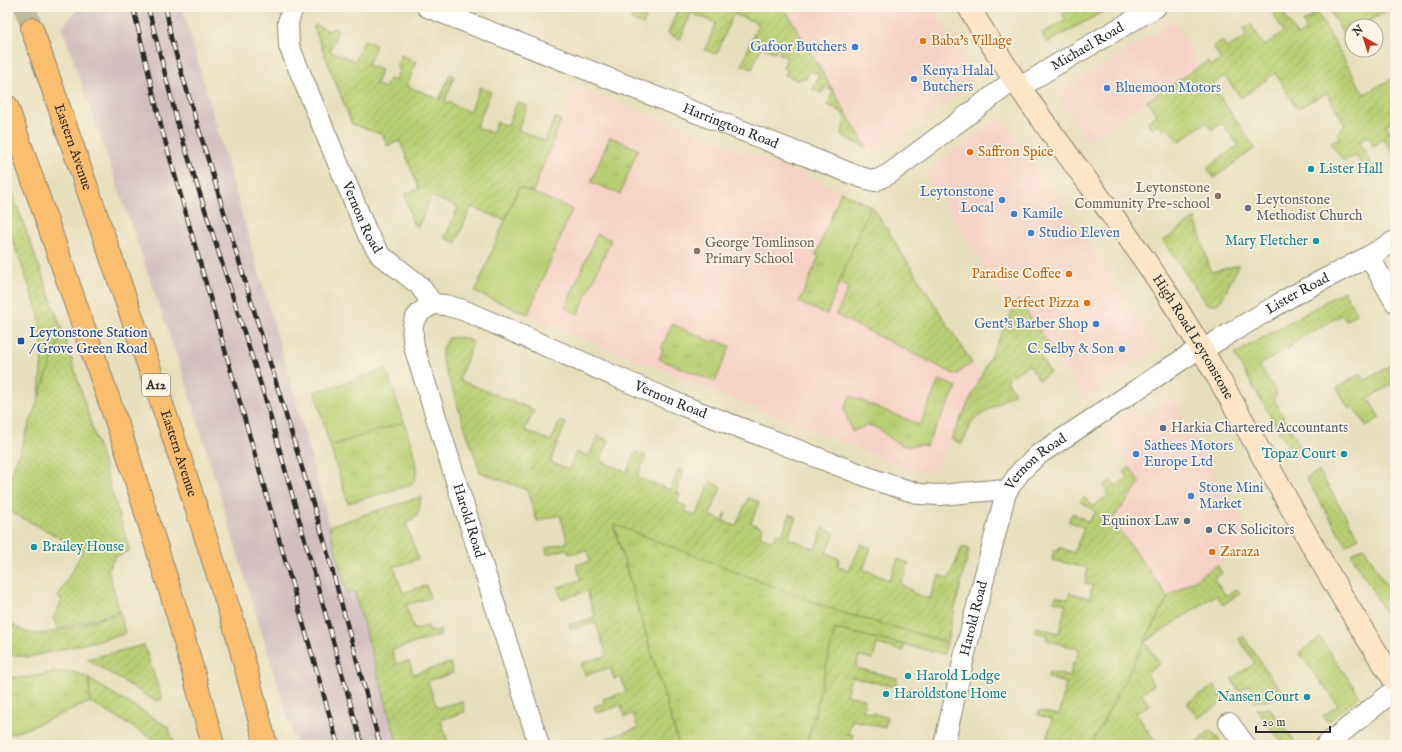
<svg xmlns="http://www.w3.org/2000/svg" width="1402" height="752" font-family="'IM FELL English',serif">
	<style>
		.built { fill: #f6d1c5 }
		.railway { fill: #d1bfbf }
		.grass { fill: url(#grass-dots); stroke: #727d4f }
		.park { fill: url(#park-tufts); stroke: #727d4f }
		.garden { fill: url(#garden-furrows); stroke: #727d4f }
		.pitch { fill: #b9cf73; stroke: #727d4f }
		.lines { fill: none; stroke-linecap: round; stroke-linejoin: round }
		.highway-tunnel { stroke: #c1bb9e; stroke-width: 22; stroke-dasharray: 22 11; stroke-linecap: butt }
		.street-casing { stroke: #888573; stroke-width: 22 }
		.secondary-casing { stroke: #888573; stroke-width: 24 }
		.highway-casing { stroke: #888573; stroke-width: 24 }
		.street { stroke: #fff; stroke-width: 20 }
		.secondary { stroke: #fde5c5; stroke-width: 22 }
		.highway { stroke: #fbbd6e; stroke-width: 22 }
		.rail-casing { stroke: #2b2b2b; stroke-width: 4.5 }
		.rail { stroke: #fcf5e5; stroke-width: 3; stroke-dasharray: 9; stroke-linecap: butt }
		.food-dot { fill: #e8710a; stroke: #fcf5e5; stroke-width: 1.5 }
		.shop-dot { fill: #3f7fe0; stroke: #fcf5e5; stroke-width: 1.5 }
		.culture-dot { fill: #0f9aa8; stroke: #fcf5e5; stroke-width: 1.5 }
		.education-dot { fill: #8d6e63; stroke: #fcf5e5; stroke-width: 1.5 }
		.worship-dot { fill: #6b7280; stroke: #fcf5e5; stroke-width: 1.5 }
		.transit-dot { fill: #1a4fb4; stroke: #fcf5e5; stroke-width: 1.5 }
		.service-dot { fill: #5c6f8a; stroke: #fcf5e5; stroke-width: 1.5 }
		.labels { text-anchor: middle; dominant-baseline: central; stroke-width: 3.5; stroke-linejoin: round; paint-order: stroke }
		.shield { fill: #fcf5e5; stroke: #6a6863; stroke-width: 1 }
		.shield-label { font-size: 13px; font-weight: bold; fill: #2b2b2b }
		.food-label { font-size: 14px; fill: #c56008; stroke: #fcf5e5; text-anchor: start }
		.shop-label { font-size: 14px; fill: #366cbe; stroke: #fcf5e5; text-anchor: start }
		.street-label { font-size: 14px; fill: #2b2b2b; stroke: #fcf5e5 }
		.culture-label { font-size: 14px; fill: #0d838f; stroke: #fcf5e5; text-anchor: start }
		.education-label { font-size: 14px; fill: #785e54; stroke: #fcf5e5; text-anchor: end }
		.worship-label { font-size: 14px; fill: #5b616d; stroke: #fcf5e5; text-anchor: start }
		.transit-label { font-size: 14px; fill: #164399; stroke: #fcf5e5; text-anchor: start }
		.service-label { font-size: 14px; fill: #4e5e75; stroke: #fcf5e5; text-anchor: start }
	</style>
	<defs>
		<pattern id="grass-dots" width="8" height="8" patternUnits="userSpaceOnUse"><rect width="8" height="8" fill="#b9cf73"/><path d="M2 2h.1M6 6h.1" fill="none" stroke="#9fb264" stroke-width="1.8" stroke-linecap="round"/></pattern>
		<pattern id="park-tufts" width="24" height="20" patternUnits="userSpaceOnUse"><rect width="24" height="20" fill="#b9cf73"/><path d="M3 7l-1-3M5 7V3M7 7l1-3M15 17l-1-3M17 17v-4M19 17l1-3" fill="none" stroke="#9fb264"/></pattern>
		<pattern id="garden-furrows" width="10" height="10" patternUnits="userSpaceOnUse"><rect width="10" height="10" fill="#b9cf73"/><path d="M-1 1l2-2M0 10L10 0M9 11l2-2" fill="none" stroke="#9fb264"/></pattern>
	</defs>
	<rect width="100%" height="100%" fill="#fcf5e5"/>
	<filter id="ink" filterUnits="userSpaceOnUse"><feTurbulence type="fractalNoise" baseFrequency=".025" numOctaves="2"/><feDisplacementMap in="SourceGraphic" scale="8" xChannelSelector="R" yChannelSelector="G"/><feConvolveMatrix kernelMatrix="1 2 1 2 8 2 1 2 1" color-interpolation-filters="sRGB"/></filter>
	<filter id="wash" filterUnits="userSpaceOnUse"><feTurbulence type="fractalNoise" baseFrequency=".012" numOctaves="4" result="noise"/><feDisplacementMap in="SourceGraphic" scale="16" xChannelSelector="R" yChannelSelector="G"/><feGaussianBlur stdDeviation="0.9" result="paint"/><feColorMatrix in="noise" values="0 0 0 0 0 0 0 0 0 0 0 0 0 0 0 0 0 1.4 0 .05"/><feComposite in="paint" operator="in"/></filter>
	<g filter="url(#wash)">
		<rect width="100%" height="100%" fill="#e6dfbb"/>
		<!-- built -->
		<path class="built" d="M784,7H933L975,80L962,92L872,155Z
			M1174,22L1199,65L1088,141L1057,95V93Z
			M575,87L815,179L873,207L981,377L935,472L914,471L576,335L475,292L519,187L533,192Z
			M1000,117L1065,208L1158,349L1122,371L1084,397L1018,300L1013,310L925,174Z
			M1173,398L1253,540L1168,597L1112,519L1140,483L1103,429L1134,408L1141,418Z"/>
		<!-- railway -->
		<path class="railway" d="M79,7H182L297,404L347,593L354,590L398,745H296L184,377L62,27Z"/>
		<!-- grass -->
		<path class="grass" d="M1344,291L1357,314L1346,321L1342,315L1291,344L1292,346L1260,365L1277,395L1273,398L1301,448L1292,453L1234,354Z
			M65,338L130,551L115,557L108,569L120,612L58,629L53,618L62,600L58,597L83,550L7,510V487L58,343Z
			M1393,364L1395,367V383L1368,398L1380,418L1366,426L1354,407L1349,409L1337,388L1360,374L1364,381Z
			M1319,471L1359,538L1346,545L1306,478Z
			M1364,547L1394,599H1395V612L1388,617L1351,554Z
			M1217,565L1222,573L1214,579L1226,596L1237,589L1240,593L1223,605L1216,595L1145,642L1160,664L1146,673L1154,685L1141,693L1149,705L1136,713L1156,744L1091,745L1168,597Z
			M1243,636L1267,672L1283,692L1271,700L1253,702L1257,698L1249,685L1239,691L1231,679L1255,663L1239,639Z
			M1320,638L1360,696L1328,722L1323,716L1338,705L1299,653Z
			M1214,686L1224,701L1198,718L1187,703Z
			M1256,708H1269L1298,745H1288L1284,740L1281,742Z
			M1211,730L1223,745H1209L1205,739L1197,745H1192Z"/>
		<!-- park -->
		<path class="park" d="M610,137L638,149L620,194L591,182Z
			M841,192L870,206L827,314L799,303L819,256L816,255Z
			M672,324L713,342L715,340L730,346L715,382L659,359L663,350L661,349Z
			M939,380L957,387L926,446C917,443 909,448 902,445C880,436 879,416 852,432L844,409L850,396L920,425Z
			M404,422C408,435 420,467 415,479C414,481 412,483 410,485L348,503L330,446Z
			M613,523L840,612L947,642L944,654L836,629L807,745H679Z
			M56,672H75L89,679L90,702L26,729L7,735V677L24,678Z"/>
		<!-- garden -->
		<path class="garden" d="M636,7H650L643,25L631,20Z
			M675,7H784L867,148L841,135C848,117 846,112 828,105L833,90L825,87L822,93L813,90L819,74L810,71L806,79L801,78L799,81L785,75L788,70L783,68L787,57L779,54L781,49L777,48L775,52L761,47L752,69L742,65L758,23L733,14L717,54L705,50L716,23L691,13L680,39L668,34L678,8Z
			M1073,7H1111L1047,43L1042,33L1066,20L1062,13Z
			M1280,7L1297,36L1307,30L1303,22L1313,16L1308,7H1314L1364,94L1395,77V119L1386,125L1395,141V157L1384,139L1373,146L1369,136L1359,142L1376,172L1368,177L1356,155L1344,161L1330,143L1340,137L1337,133L1345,125L1327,93L1297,109L1275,73L1241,98L1225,76L1212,85L1255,148L1214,178L1207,168L1238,145L1222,123L1212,130L1206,122L1179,142L1168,128L1163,131L1158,124L1152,128L1147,122L1157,115L1147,101L1208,61L1211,66L1221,60L1213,46L1222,41L1227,48L1247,36L1243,29L1251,24L1264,46L1275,40L1274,38L1284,32L1272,12Z
			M1328,7H1393L1361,26H1352V31L1344,36Z
			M315,25L330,31L332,28L338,30L330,51L355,61L364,40L376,45L368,65L381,70L376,84L385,88L389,79L395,81L400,68L396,66L401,55L416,62L407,86L440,99L450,74L454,76L445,101L470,112L480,87L491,92L476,127L492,133L497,122L508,126L517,102L527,106L518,130L545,141L555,118L561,120L533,192L519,187L505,220L471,207L456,243L445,238L458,207L431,196L419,226L413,224L405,194L419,189L400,141L387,146L383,135L352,124L314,28Z
			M7,178L65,338L58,343L39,397L42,355L39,315L7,223Z
			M870,206L873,207L876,212L972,363L956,375L836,315L849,287L839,283Z
			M1195,218L1211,272L1239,265L1222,299C1218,305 1214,305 1207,304L1163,241Z
			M1018,299L1052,349L1040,357L1050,372L1039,380L1029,365L1006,379L1015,393L973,420L962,444L951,439Z
			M460,337L472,341V346L459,380L534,410L525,430L551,441L560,421L566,423L550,462L569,469L576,452L589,456L598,436L609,441L600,461L627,472L636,452L646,456L637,477L670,490L679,469L684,471L676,492L680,494L677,502L686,506L684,511L696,516L710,482L721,487L710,515L723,521L726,513L723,521L736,526L748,498L759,502L751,523L763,528L760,536L773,541L776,534L782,535L790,514L796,517L788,538L815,549L823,528L835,533L826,553L840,559L837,566L849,571L861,544L871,548L863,569L889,580L898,559L909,563L900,584L912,590V592L929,599L939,575L949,579L962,547L969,549L947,642L840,612L613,524L679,745H643L641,741L628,745H607L604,739L638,728L633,714L625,717L621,705L597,713L594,706L604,703L603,699L626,692L621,677L614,679L610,668L585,675L581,663L607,656L595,622L571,630L569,625L595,617L587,591L561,599L558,587L581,580L576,565L590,561L587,550L569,554L567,549L547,554L546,548L568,542L560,515L537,521L528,493L529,491L480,472L442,359C441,350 443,345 449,338Z
			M1130,467L1140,483L1112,520L1168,597L1091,745H1048L1050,738H1047L1052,719L1038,715L1039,711L1059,715L1066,683L1048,678L1049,672L1070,677L1073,662L1076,663L1079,649L1046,640L1047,635L1034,632L1035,627L1059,633L1066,604L1054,601L1056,596L1068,599L1070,593L1090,598L1092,585L1085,583L1088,568L1052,560L1054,550L1058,551L1059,547L1074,553L1084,528L1068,521L1073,513L1088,522L1096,512L1080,501L1084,497L1093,506L1109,495L1103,486L1111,480L1116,486L1128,477L1124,472Z
			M421,497L419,511L416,517L406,523L418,559L394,567L403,593L426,585L430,598L406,605L414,630L428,626L430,632L440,630L441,635L392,650L396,664L409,661L413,674L450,663L453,673L428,681L437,708L462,701L465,712L441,720L449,745H398L354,590L347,593L329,526Z
			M120,612L125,634L29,657L13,655L7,652V622C13,625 20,630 26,632C47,639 98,619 120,612Z
			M835,629L905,645L903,651L877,644L873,659L859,656L856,668L897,678L895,687L851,677L846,695L865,699L863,711L887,717L885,728L852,720L848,734L854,735L852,745H807Z
			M144,645L162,699L155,701L87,659Z
			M89,679L168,727L175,745H164L90,702Z"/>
		<!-- pitch -->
		<path class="pitch" d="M519,187L572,209L528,314L475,292Z
			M597,234L611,240L578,314L565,308Z
			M386,369L404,422L330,446L315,392Z"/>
	</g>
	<g filter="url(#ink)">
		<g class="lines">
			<!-- highway-tunnel -->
			<path class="highway-tunnel" d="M25,7L32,29"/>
			<!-- street casing -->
			<g class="street-casing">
				<g id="street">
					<path id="s1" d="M293,7L288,22L289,46L368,235L381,256L390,262L419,285L433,304"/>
					<path id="s2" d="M427,7L860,177L875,181L889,174L1014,80"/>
					<path id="s3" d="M1019,88L1056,65L1156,7"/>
					<path d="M1369,256L1395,302"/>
					<path id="s4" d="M433,304L445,305L463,310L681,405L881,482L920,494L940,495L995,490L1006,492L1020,472L1038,455L1201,347"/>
					<path id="s5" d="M433,304C411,316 411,323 414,347L539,745"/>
					<path id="s6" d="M1202,350L1292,296L1369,256L1395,241"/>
					<path d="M1229,723L1245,745"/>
					<path id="s7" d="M944,745L965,653L1006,492"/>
					<path d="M1326,745L1395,690"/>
				</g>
			</g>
			<!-- secondary casing -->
			<g class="secondary-casing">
				<g id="secondary">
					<path id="s8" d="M969,7C977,22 987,37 996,51C1047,133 1110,207 1163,287C1246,415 1310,554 1395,681"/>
				</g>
			</g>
			<!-- highway casing -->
			<g class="highway-casing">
				<g id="highway">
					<path id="s9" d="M32,29L173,436L236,631L266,745"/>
					<path d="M7,106L127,452L178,616L213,745"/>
				</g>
			</g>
			<!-- street -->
			<use href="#street" class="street"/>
			<!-- secondary -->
			<use href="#secondary" class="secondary"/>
			<!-- highway -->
			<use href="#highway" class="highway"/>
			<!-- rail casing -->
			<g class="rail-casing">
				<path id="rail" d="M133,7L162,130L338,745
					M148,7L178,125L266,401L362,745
					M166,7L171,38L324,540L380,745"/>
			</g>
			<!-- rail -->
			<use href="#rail" class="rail"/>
		</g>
	</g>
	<!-- markers -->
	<g class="food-dot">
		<circle cx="923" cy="41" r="4"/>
		<circle cx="970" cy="152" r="4"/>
		<circle cx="1069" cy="274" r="4"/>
		<circle cx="1087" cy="303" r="4"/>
		<circle cx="1212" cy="552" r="4"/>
	</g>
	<g class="shop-dot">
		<circle cx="855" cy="47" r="4"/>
		<circle cx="914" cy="79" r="4"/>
		<circle cx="1107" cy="88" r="4"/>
		<circle cx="1002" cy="200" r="4"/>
		<circle cx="1014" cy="214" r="4"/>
		<circle cx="1031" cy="233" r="4"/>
		<circle cx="1096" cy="324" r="4"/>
		<circle cx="1122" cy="349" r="4"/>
		<circle cx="1136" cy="454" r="4"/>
		<circle cx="1191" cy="496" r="4"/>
	</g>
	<g class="culture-dot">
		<circle cx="1311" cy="169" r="4"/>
		<circle cx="1316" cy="241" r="4"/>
		<circle cx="1344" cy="454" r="4"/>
		<circle cx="34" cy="547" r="4"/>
		<circle cx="908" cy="676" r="4"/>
		<circle cx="886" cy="694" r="4"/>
		<circle cx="1307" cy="697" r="4"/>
	</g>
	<g class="education-dot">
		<circle cx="1218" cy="196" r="4"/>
		<circle cx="697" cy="251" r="4"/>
	</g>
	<circle class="worship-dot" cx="1248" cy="208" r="4"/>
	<rect class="transit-dot" x="17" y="337" width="8" height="8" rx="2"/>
	<g class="service-dot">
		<circle cx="1163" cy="428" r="4"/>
		<circle cx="1187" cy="521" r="4"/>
		<circle cx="1209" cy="530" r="4"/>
	</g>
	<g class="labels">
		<!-- shield labels -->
		<rect class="shield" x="142" y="374" width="28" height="22" rx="3"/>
		<g class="shield-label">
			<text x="156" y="385">A12</text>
		</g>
		<!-- food labels -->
		<g class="food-label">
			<text x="931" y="41">Baba's Village</text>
			<text x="978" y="152">Saffron Spice</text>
			<text x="1061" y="274" text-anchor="end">Paradise Coffee</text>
			<text x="1079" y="303" text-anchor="end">Perfect Pizza</text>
			<text x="1220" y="552">Zaraza</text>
		</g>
		<!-- shop labels -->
		<g class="shop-label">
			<text x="847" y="47" text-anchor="end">Gafoor Butchers</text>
			<text x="922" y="71">Kenya Halal<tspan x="922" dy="16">Butchers</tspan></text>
			<text x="1115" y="88">Bluemoon Motors</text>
			<text x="994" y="192" text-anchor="end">Leytonstone<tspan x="994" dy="16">Local</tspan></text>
			<text x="1022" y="214">Kamile</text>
			<text x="1039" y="233">Studio Eleven</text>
			<text x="1088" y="324" text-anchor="end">Gent's Barber Shop</text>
			<text x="1114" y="349" text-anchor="end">C. Selby &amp; Son</text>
			<text x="1144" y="446">Sathees Motors<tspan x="1144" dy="16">Europe Ltd</tspan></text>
			<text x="1199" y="488">Stone Mini<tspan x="1199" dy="16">Market</tspan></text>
		</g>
		<!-- street labels -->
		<g class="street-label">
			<text stroke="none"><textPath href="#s3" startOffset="80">Michael Road</textPath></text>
			<text stroke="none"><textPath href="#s2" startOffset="326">Harrington Road</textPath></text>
			<text stroke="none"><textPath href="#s9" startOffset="125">Eastern Avenue</textPath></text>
			<text stroke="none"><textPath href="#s1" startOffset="226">Vernon Road</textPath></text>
			<text stroke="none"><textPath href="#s6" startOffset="111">Lister Road</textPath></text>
			<text stroke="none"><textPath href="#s8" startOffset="399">High Road Leytonstone</textPath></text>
			<text stroke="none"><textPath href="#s4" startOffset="257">Vernon Road</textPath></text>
			<text stroke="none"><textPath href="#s9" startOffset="449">Eastern Avenue</textPath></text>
			<text stroke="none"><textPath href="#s4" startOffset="653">Vernon Road</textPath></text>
			<text stroke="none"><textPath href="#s5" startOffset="234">Harold Road</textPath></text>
			<text stroke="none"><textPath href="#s7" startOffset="130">Harold Road</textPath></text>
		</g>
		<!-- culture labels -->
		<g class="culture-label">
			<text x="1319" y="169">Lister Hall</text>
			<text x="1308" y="241" text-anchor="end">Mary Fletcher</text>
			<text x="1336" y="454" text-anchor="end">Topaz Court</text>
			<text x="42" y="547">Brailey House</text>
			<text x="916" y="676">Harold Lodge</text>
			<text x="894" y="694">Haroldstone Home</text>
			<text x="1299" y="697" text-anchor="end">Nansen Court</text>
		</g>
		<!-- education labels -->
		<g class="education-label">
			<text x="1210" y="188">Leytonstone<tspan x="1210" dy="16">Community Pre-school</tspan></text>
			<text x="705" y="243" text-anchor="start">George Tomlinson<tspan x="705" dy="16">Primary School</tspan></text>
		</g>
		<!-- worship labels -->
		<g class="worship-label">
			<text x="1256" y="200">Leytonstone<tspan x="1256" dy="16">Methodist Church</tspan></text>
		</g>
		<!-- transit labels -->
		<g class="transit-label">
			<text x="29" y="333">Leytonstone Station<tspan x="29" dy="16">/ Grove Green Road</tspan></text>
		</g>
		<!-- service labels -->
		<g class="service-label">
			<text x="1171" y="428">Harkia Chartered Accountants</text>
			<text x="1179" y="521" text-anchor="end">Equinox Law</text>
			<text x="1217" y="530">CK Solicitors</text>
		</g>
	</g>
	<!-- margin -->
	<rect width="1402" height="752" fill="none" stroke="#fcf5e5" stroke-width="24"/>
	<!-- north arrow -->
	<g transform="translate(1364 38) rotate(321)"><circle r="19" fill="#fcf5e5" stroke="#a8a49b"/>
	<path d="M0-3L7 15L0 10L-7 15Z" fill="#c8321e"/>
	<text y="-6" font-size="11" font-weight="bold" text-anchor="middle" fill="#2b2b2b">N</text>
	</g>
	<!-- scale -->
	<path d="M1256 726v6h74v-6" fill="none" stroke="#2b2b2b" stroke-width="2"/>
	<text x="1262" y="726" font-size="12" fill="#2b2b2b" stroke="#fcf5e5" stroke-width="3" paint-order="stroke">20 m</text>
</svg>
